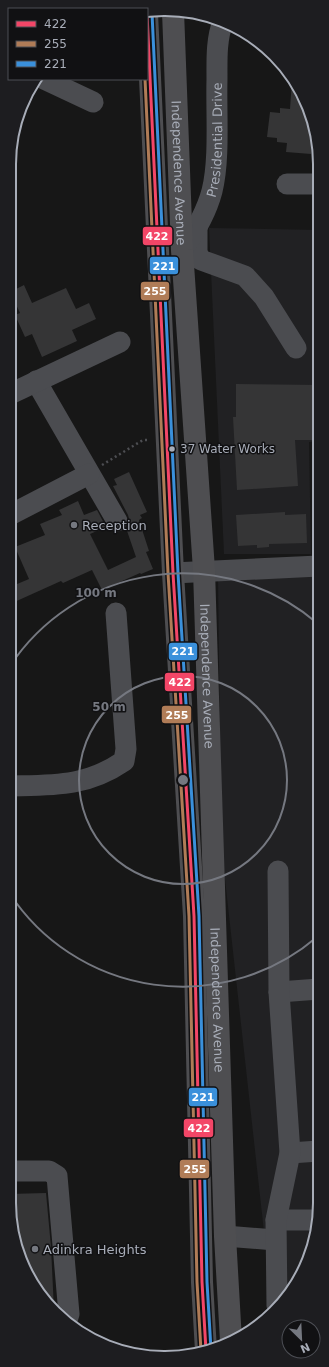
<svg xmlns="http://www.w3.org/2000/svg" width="329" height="1367" font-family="'DejaVu Sans',sans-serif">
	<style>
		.built { fill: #212123 }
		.building { fill: #353536 }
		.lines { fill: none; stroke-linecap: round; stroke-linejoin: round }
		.path { stroke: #4d4e52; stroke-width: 2.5; stroke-dasharray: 2 3; stroke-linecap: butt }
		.minor { stroke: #4b4c50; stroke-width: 21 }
		.highway { stroke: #4e4e51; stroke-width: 22 }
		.bus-1-casing { stroke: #111113; stroke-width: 6 }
		.bus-2-casing { stroke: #111113; stroke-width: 6 }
		.bus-3-casing { stroke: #111113; stroke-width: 6 }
		.bus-1 { stroke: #f34667; stroke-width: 3 }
		.bus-2 { stroke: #b07c57; stroke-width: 3 }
		.bus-3 { stroke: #3a90db; stroke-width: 3 }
		.ring { fill: none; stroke: #757880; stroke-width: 2 }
		.bus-dot { fill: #a8adb8; stroke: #111113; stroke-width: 1.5 }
		.poi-dot { fill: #757880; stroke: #111113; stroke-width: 1.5 }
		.labels { text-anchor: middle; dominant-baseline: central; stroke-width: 3; stroke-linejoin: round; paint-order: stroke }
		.bus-label { font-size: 12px; fill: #a8adb8; stroke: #111113; text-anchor: start }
		.street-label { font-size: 13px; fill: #a8adb8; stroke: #111113 }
		.poi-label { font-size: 13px; fill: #a8adb8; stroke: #111113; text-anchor: start }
		.rim { fill: none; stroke: #a8adb8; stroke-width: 2 }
		.centre { fill: #757880; stroke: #111113; stroke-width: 2 }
		.ring-label { font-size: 12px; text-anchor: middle; font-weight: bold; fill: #757880; stroke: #111113; stroke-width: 3; stroke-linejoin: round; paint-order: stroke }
		.line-badge { stroke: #111113; stroke-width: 1.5 }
		.badge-label { font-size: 11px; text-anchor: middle; font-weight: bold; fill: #fff }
	</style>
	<rect width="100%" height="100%" fill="#171717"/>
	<!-- built -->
	<path class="built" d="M209,228L319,230V441L309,442L311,554H224Z
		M319,569V1223L299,1280L269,1315V1277L221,843L218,573Z"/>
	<!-- building -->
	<path class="building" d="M292,80L304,96L314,129L311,154L286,152L287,143L277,142V138L267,137L270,112L280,113V108L290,109Z
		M24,285L32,303L66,288L76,309L89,303L96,319L72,330L77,341L42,357L32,334L25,337L15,315L20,313L10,292Z
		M236,384L319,385V440H295L298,486L237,490L233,417H236Z
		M129,472L147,512L140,515L142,518L139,520L149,551L146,552L153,569L141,574L140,573L102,590L92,570L63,583L61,581L10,604V587L29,579L15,547L45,535L40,524L62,515L59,510L78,501L84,515L97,510L106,527L90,534L108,570L136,557L126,528L131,526L128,515L113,486L117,485L114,479Z
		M285,512V515L306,514L307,543L269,544V547L257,548V545L238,546L236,515Z
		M46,1193L51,1247L54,1310L48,1305L21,1262L9,1202V1194Z"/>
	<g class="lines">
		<!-- path -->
		<path class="path" d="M102,465L143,440H150"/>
		<!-- minor -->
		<g class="minor">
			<path d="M44,79L93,102"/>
			<path d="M287,184H319"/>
			<path d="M197,229V253L201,260L245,276L264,297L296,348"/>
			<path id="s1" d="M182,250C195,232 206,214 212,191C220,159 216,113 217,79C217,61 216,39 223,22"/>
			<path d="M36,381L117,521"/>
			<path d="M10,394L120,342"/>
			<path d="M10,515L89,474"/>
			<path d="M173,573L319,566"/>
			<path d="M10,786C53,785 86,787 124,761L126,749L116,613"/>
			<path d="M279,992L319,989"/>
			<path d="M290,1153L319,1151"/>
			<path d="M9,1171H49L57,1176L69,1314L67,1320"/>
			<path d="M276,1220H319"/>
			<path d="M225,1236L275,1240"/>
			<path d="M277,1306L276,1220L290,1153L279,992L278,871"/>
		</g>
		<!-- highway -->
		<g class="highway">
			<path id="s2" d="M173,11L182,250L204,570L225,1236L231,1341"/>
			<path d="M147,13L173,573L194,916L202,1282L206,1351"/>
		</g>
		<!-- bus-1 casing -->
		<g class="bus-1-casing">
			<path id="bus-1" d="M147,13L173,573L194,916L202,1282L206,1351"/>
		</g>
		<!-- bus-2 casing -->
		<g class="bus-2-casing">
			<path id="bus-2" d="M145,79L168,573L189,916L197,1282L201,1351"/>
		</g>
		<!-- bus-3 casing -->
		<g class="bus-3-casing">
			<path id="bus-3" d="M152,13L178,573L199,916L207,1282L211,1350"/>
		</g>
		<!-- bus-1 -->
		<use href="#bus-1" class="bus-1"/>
		<!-- bus-2 -->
		<use href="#bus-2" class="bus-2"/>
		<!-- bus-3 -->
		<use href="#bus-3" class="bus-3"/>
	</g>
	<!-- distance rings -->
	<g class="ring">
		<circle cx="183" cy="780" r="104"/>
		<path d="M317 937A207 207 0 0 1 10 894M10 666A207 207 0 0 1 317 623"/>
	</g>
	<!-- markers -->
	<circle class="bus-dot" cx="172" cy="449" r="3.5"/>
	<g class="poi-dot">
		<circle cx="74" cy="525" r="4"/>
		<circle cx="35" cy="1249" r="4"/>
	</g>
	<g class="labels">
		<!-- bus labels -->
		<g class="bus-label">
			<text x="180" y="449">37 Water Works</text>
		</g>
		<!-- street labels -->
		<g class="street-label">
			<text stroke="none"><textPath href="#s1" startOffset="118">Presidential Drive</textPath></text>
			<text stroke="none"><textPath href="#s2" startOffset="162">Independence Avenue</textPath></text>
			<text stroke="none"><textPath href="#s2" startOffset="666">Independence Avenue</textPath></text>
			<text stroke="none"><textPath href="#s2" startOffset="990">Independence Avenue</textPath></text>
		</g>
		<!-- poi labels -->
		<g class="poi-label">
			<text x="82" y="525">Reception</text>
			<text x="43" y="1249">Adinkra Heights</text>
		</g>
	</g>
	<!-- crop -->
	<path d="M0 0H329V1367H0ZM164 16H165A148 148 0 0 1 313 164V1203A148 148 0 0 1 165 1351H164A148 148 0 0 1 16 1203V164A148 148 0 0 1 164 16Z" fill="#1d1d20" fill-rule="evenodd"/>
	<path class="rim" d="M164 16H165A148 148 0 0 1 313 164V1203A148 148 0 0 1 165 1351H164A148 148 0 0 1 16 1203V164A148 148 0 0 1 164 16Z"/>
	<circle cx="183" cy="780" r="6" class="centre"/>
	<g class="ring-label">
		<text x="96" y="597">100 m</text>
		<text x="109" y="711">50 m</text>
	</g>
	<g class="line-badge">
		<rect x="142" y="226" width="31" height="20" rx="4" fill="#f34667"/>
		<rect x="149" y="256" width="30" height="19" rx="4" fill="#3a90db"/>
		<rect x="140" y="281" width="30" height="20" rx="4" fill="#b07c57"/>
		<rect x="168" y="642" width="30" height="19" rx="4" fill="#3a90db"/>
		<rect x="164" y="672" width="31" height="20" rx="4" fill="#f34667"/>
		<rect x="161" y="705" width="31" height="19" rx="4" fill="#b07c57"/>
		<rect x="188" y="1087" width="30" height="20" rx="4" fill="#3a90db"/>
		<rect x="183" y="1118" width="31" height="20" rx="4" fill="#f34667"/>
		<rect x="179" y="1159" width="31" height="20" rx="4" fill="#b07c57"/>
	</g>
	<g class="badge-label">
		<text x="157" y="240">422</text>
		<text x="164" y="270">221</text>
		<text x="155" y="295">255</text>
		<text x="183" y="655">221</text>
		<text x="180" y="686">422</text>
		<text x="177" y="719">255</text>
		<text x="203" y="1101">221</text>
		<text x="199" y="1132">422</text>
		<text x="195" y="1173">255</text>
	</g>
	<!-- legend -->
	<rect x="8" y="8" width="140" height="72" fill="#111113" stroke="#4d4f55"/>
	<rect x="16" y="21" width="20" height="6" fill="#f34667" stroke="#4d4f55"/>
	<text x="44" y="28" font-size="12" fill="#a8adb8">422</text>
	<rect x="16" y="41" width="20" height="6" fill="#b07c57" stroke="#4d4f55"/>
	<text x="44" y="48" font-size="12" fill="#a8adb8">255</text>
	<rect x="16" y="61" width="20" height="6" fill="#3a90db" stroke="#4d4f55"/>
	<text x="44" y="68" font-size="12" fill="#a8adb8">221</text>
	<!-- north arrow -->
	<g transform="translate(301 1339) rotate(156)"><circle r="19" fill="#111113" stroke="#4d4f55"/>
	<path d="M0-3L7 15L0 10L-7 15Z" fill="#757880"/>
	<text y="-6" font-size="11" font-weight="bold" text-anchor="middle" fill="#a8adb8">N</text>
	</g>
</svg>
